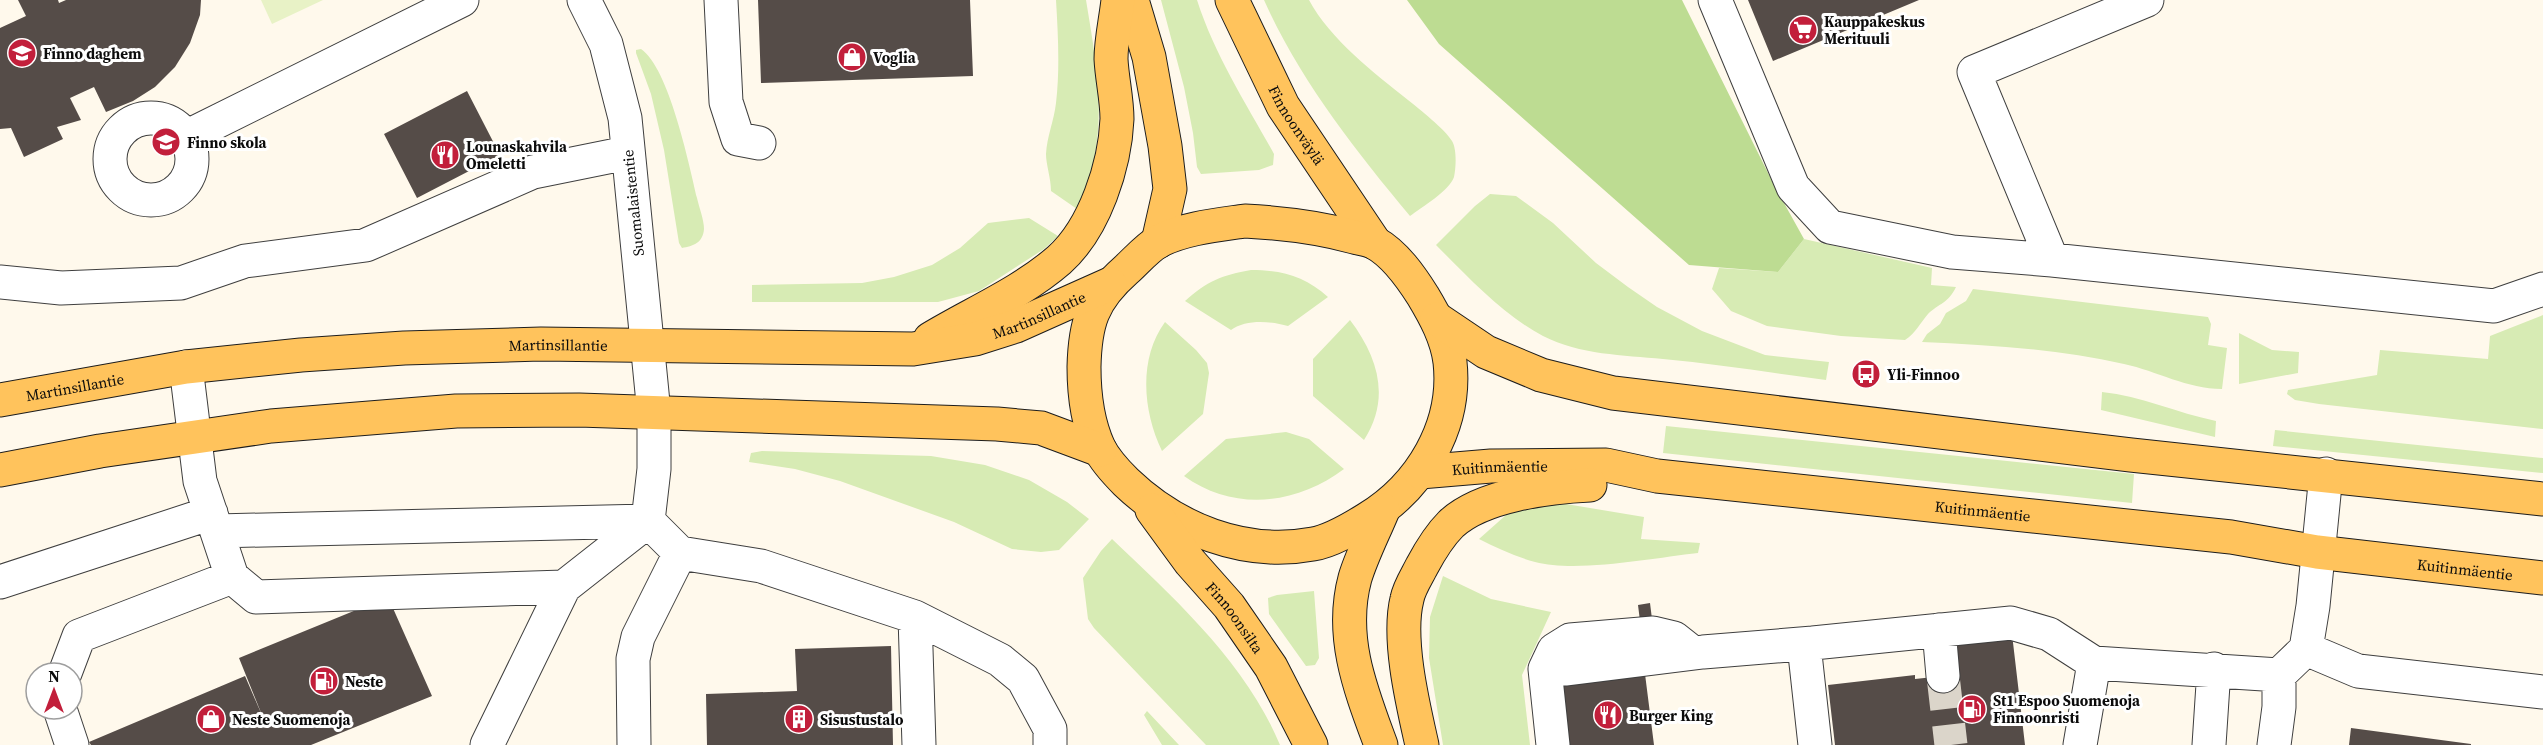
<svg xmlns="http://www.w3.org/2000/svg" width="2543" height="745" font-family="'Source Serif 4',serif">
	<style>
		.green { fill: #d7ebb4 }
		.forest { fill: #bddc92 }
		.pitch { fill: #e8f2c6 }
		.building { fill: #554c48 }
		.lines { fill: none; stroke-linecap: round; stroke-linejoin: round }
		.minor-tunnel { stroke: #dbd5ca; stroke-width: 33; stroke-dasharray: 33 16; stroke-linecap: butt }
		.minor-casing { stroke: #3f3f3f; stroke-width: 35 }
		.major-casing { stroke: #1d1d1d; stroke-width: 35 }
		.minor { stroke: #fff; stroke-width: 33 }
		.major { stroke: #ffc35c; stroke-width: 33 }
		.labels { text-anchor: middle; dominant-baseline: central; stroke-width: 6; stroke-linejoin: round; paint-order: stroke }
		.poi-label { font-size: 15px; font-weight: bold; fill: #0c0c0c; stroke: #fff; text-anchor: start }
		.street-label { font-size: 15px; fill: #0c0c0c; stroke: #fff }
	</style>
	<rect width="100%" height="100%" fill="#fff9ec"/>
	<!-- green -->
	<path class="green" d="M1056,0H1086C1098,73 1111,139 1077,209L1051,191C1051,178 1046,165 1046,154C1047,136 1054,121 1056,103C1060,69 1058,34 1056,0Z
		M1161,0H1197C1215,56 1246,103 1274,154L1273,165L1259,170L1201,174L1197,167L1193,133L1184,87Z
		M1264,0H1309C1330,39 1374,73 1408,100C1419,109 1445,129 1452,141C1457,149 1456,168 1454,177C1450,190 1421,208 1410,216C1355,150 1299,79 1264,0Z
		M641,49C669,68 689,164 697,198C699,207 704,220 704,229C703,243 693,246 682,248L679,243L664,150L651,94L636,53V50Z
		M1490,194L1516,196L1553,223L1596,263L1628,287L1657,307L1702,331L1765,355L1829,362L1826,380C1772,373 1718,364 1663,359C1623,355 1580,355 1543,336C1503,315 1468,277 1436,245L1475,206Z
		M1029,218L1058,236L1044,249L979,291L938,302H752V285L862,283L894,277L932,265L960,248L988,223Z
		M1804,239L1932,268L1931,285L1956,287C1948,304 1939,303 1928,314C1920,323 1916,333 1905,340L1841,336L1767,326L1731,311L1712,289L1719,268L1778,272Z
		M1251,270C1282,270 1305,276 1328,297L1288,326C1270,321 1246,319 1231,330L1185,301C1207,281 1222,275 1251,270Z
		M1973,289L2208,317L2211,324L2208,345L2227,348L2222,389C2187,389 2157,371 2124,364C2058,349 1989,345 1922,342L1927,334L1940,324L1946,313L1966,301Z
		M2543,315V429L2319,404L2295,400L2287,394L2288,390L2377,375L2380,350L2488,359L2490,336Z
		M1350,320C1378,357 1391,398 1364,440L1313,396V359Z
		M1165,322L1196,350L1207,363L1209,373L1203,414L1162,451C1143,412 1138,359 1165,322Z
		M2239,333L2272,350L2299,352L2298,373L2239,384Z
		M2102,392C2141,396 2177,413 2216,421L2215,437L2101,410Z
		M1666,426L2134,474L2132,503L1663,453Z
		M2275,430L2543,458V473L2273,446Z
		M1286,432L1309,439L1344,469C1296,505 1234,512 1184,476L1226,439Z
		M762,451L931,456L985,465L1029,480L1067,502L1089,519L1059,550L1041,552L1012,549L954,522L840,481L795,469L749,462L751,453Z
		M1566,504L1644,517L1641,539L1700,543L1698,553C1653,558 1577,573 1535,562C1516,557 1497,548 1479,539L1506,515L1531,506Z
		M1112,539C1175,599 1246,663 1280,745H1206L1094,628L1088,619L1083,578L1101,551Z
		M1443,576L1491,599L1551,612L1522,675L1530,745H1443L1429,658L1430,617Z
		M1314,591L1319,658L1315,665L1306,666L1269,614L1268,598L1277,595Z
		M1147,711L1179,745H1162L1144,715Z"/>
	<!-- forest -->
	<path class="forest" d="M1407,0H1682L1774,185L1804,239L1778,272L1689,265L1439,44Z"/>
	<!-- pitch -->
	<path class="pitch" d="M261,0H323L272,24Z"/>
	<!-- building -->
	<path class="building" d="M18,0H58L59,3L66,0H201L200,15L190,43L175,67L155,87L133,101L106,112L94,87L70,98L81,120L57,127L63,139L24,157L11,128L0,129V28L26,16Z
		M758,0H970L973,76L761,83Z
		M1748,0H1919L1773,61Z
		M467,91L500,155L417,198L384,134Z
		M388,597L432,696L311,745H91L89,742L245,676L264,720L239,658Z
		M1650,603L1652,619L1640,621L1638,605Z
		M2012,634L2025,745H1835L1828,685L1915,675V679L1943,676L1954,640Z
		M891,646L893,745H707L706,694L797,691L795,649Z
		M1645,674L1654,745H1569L1562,685Z
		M2351,728L2471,744V745H2349Z"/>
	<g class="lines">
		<!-- minor-tunnel -->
		<path class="minor-tunnel" d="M1943,676L1951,745"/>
		<!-- minor casing -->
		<g class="minor-casing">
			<path id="minor" d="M721,0L726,102L738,139L759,143
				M1715,0L1793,187L1830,227L1952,252L2052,260L2494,306L2543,289
				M110 159a41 41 0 1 1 82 0a41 41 0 1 1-82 0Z
				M186,137L462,0
				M2052,260L1974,72L2147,0
				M0,282L61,288L181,283L245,261L366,245L533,172L627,153
				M186,367L200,481L232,577L256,597L564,587L648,521L654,469V413L625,118L606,44L584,0
				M217,531L648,521L680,553L761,566L915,617L1000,660L1023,679L1050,729V745
				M0,582L211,513
				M915,617L919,745
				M1939,630L1943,676
				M2306,649L2358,671L2543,692
				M1545,669L1554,650L1570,640L1653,633L1674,638L1693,653
				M65,673L79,636L232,577
				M60,709L72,745
				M487,745L564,587
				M634,745L633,659L638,637L680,553
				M1553,745L1545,669H1567L1703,652L1813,643
				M1815,745L1805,654L1813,643L2011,623L2049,634L2094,663L2279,675L2306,649L2313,606L2326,474
				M2080,745L2094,663
				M2209,745L2214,669
				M2274,745L2279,707V675"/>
		</g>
		<!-- major casing -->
		<g class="major-casing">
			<g id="major">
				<path d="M1132,0L1149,57L1165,146L1170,189L1158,242"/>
				<path id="s1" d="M1232,0L1283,106L1375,243"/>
				<path d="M1245,221C1283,223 1318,227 1354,237C1361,239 1369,240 1375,243C1395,254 1411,277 1423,296C1435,316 1447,338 1450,362C1457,426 1421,486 1367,519C1351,529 1331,541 1313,544C1244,557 1175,529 1126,482C1117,473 1105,460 1099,448C1087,422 1084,395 1084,367C1085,323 1092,300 1126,270C1136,261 1147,248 1159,241C1185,228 1217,225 1245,221Z"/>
				<path d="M1437,319L1486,352L1541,375L1613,393L2131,455L2543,499"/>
				<path d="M930,339C973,313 1021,293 1059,260C1095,228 1115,165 1117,119C1117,99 1112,79 1111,59C1111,40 1116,19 1118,0"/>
				<path id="s2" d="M0,400L186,367L301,355L404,348L541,344L913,349L975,339L1016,326L1110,284"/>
				<path d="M0,470L100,451L271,426L456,411L579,410L997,424L1041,428L1100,450"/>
				<path id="s3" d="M1420,472L1491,466L1606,465L1657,476L2231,537L2317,552L2543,578"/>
				<path id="s4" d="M1152,510L1190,562L1229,606L1271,667L1311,745"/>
				<path d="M1381,745C1361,691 1339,637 1355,578C1362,555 1374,532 1383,510"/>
				<path d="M1422,745C1413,705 1397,639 1407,599C1409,588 1417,576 1422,566C1430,551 1439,536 1451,524C1482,495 1549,487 1590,485"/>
			</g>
		</g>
		<!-- minor -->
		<use href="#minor" class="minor"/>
		<!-- major -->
		<use href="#major" class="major"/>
	</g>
	<!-- icons -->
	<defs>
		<g id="supermarket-disc" transform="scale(1.5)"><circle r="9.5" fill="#c21f3b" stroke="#fff"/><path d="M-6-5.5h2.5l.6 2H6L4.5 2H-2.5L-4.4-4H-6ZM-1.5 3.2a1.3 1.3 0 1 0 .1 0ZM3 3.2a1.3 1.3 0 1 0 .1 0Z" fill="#fff"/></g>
		<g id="school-disc" transform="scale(1.5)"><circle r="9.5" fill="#c21f3b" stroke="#fff"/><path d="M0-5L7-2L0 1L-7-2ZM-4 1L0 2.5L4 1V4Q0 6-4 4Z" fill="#fff"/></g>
		<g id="shop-disc" transform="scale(1.5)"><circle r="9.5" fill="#c21f3b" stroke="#fff"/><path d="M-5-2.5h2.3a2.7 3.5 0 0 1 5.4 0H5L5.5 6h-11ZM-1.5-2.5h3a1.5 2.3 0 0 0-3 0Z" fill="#fff"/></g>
		<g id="restaurant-disc" transform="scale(1.5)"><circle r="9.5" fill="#c21f3b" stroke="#fff"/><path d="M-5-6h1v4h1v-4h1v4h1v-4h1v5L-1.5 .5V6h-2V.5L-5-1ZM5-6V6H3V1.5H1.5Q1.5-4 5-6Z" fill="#fff"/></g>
		<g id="bus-disc" transform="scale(1.5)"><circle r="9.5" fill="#c21f3b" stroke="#fff"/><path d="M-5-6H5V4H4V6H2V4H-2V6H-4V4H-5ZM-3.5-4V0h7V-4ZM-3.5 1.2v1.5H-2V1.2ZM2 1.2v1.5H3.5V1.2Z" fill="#fff"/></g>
		<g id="fuel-disc" transform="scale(1.5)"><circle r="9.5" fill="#c21f3b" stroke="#fff"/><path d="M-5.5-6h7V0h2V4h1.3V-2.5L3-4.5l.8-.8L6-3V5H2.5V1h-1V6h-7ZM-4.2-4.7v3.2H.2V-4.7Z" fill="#fff"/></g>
		<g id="building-disc" transform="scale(1.5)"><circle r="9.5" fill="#c21f3b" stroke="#fff"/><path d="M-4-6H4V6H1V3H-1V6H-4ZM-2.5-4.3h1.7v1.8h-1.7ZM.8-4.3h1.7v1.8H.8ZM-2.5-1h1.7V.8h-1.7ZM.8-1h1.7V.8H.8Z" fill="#fff"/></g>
	</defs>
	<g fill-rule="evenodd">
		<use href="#supermarket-disc" x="1803" y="30"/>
		<use href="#school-disc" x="22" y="53"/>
		<use href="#shop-disc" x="852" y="57"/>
		<use href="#school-disc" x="166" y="142"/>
		<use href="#restaurant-disc" x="445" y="155"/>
		<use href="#bus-disc" x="1866" y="374"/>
		<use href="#fuel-disc" x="324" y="681"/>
		<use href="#fuel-disc" x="1972" y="709"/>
		<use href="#restaurant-disc" x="1608" y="715"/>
		<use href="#shop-disc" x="211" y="719"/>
		<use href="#building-disc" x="799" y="719"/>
	</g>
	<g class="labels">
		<!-- poi labels -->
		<g class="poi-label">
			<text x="1824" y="21">Kauppakeskus<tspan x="1824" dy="17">Merituuli</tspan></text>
			<text x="43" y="53">Finno daghem</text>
			<text x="873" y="57">Voglia</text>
			<text x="187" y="142">Finno skola</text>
			<text x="466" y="146">Lounaskahvila<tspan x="466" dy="17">Omeletti</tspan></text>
			<text x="1887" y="374">Yli-Finnoo</text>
			<text x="345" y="681">Neste</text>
			<text x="1993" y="700">St1 Espoo Suomenoja<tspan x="1993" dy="17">Finnoonristi</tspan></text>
			<text x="1629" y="715">Burger King</text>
			<text x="232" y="719">Neste Suomenoja</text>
			<text x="820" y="719">Sisustustalo</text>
		</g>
		<!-- street labels -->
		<g class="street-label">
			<text stroke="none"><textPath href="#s1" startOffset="141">Finnoonväylä</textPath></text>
			<text transform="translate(633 203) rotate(-96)">Suomalaistentie</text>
			<text stroke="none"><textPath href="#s2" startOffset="1048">Martinsillantie</textPath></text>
			<text stroke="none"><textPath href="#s2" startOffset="562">Martinsillantie</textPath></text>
			<text stroke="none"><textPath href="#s2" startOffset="76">Martinsillantie</textPath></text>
			<text stroke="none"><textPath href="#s3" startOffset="80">Kuitinmäentie</textPath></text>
			<text stroke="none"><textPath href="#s3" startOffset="566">Kuitinmäentie</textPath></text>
			<text stroke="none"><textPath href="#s3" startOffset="1052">Kuitinmäentie</textPath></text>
			<text stroke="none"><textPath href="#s4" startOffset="136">Finnoonsilta</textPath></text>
		</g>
	</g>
	<!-- north arrow -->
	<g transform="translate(54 691)"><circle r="28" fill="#ffffff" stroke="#9e9e9e" stroke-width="1.5"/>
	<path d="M0-4.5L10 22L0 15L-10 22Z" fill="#c21f3b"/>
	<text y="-9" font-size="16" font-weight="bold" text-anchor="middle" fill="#0c0c0c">N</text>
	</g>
</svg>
